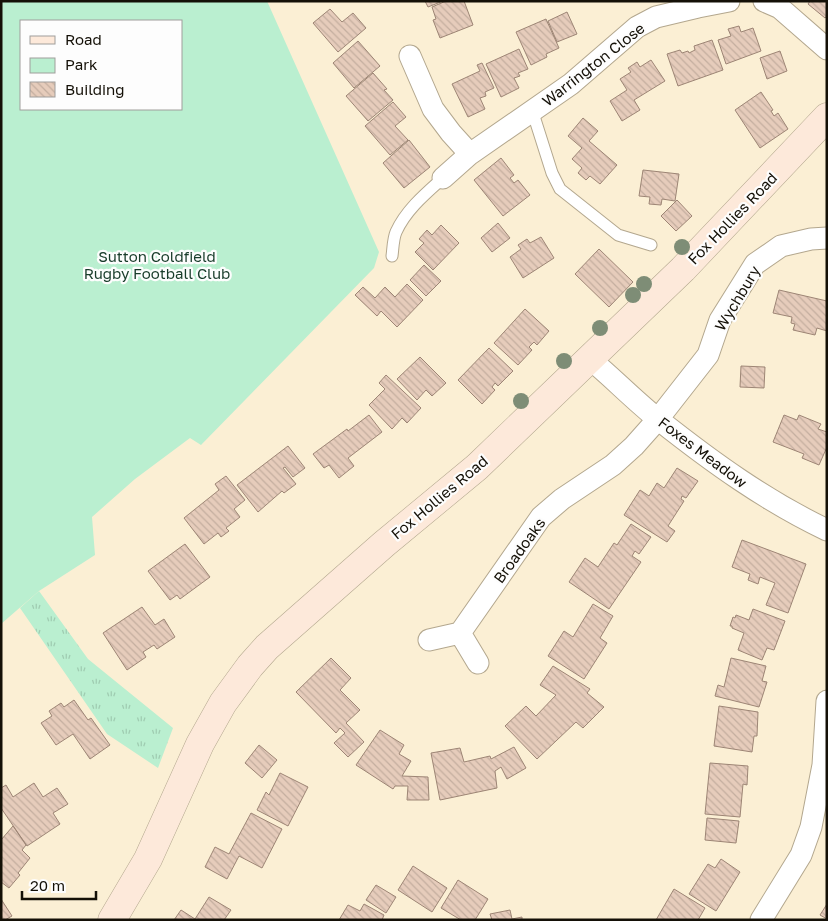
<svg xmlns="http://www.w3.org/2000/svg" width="828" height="921" font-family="'Golos Text',sans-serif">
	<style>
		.grass { fill: url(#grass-tufts) }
		.green { fill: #baefd0; fill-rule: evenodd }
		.building { fill: url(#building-back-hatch); stroke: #9d8575 }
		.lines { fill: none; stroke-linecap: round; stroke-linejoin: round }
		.lane-casing { stroke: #b3a78e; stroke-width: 13 }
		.street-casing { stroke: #b3a78e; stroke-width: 23 }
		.secondary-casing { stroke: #b3a78e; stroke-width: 29 }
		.lane { stroke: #fff; stroke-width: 11 }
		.street { stroke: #fff; stroke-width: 21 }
		.secondary { stroke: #fde9da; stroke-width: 28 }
		.tree { fill: #7e8d76 }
		.labels { text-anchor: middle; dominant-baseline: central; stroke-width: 4.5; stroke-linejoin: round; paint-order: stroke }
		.street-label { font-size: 15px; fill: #141007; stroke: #fdfdfd }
		.park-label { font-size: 15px; fill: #183c2a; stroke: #fdfdfd }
	</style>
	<defs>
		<pattern id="grass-tufts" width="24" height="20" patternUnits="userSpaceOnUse" patternTransform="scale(1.25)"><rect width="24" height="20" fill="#baefd0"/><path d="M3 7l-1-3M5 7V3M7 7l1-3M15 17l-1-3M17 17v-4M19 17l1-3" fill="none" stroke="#9fccb1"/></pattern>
		<pattern id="building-back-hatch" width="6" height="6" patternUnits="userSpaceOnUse" patternTransform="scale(1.25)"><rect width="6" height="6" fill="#e6ccbb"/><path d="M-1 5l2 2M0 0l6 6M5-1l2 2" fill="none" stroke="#c4ae9f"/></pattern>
	</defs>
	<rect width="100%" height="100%" fill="#fbefd4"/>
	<!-- grass -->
	<path class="grass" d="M39,591L88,659L173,728L158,768L107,734L20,608Z"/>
	<!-- green -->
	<path class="green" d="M1,1H267L379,252L374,268L201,445L190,438L135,479L92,517L95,555L39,591L1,624ZM21,21H181V109H21Z"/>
	<!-- building -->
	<path class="building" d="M425,1H443L428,7Z
		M446,1H464L473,25L440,38L433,20L436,19L432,7Z
		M810,1H827V16L825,18L808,4Z
		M330,9L342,22L353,13L366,28L338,52L313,23Z
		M567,12L577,34L557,42L548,21Z
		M546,19L559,48L546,54L547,57L531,65L516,32Z
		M739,26L741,32L753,28L761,51L726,64L718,40L731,36L728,29Z
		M712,40L723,70L678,86L667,54L680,50L682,53L688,51L689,53L695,50L694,46Z
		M358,41L380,66L354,88L333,63Z
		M519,49L528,69L518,73L520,76L514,78L519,88L501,97L486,64Z
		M780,51L787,71L767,79L760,58Z
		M651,60L665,81L634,100L640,110L622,121L610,101L627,90L620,79L631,72L628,68L637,62L640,67Z
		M482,63L494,88L485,92L486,96L480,98L485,109L468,117L452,84L480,71L477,65Z
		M373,73L387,89L384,90L393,100L368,121L346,96Z
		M761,92L773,110L771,111L774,116L778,113L788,129L760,148L735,110Z
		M393,102L406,117L395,126L408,140L390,155L365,126Z
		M583,118L598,131L589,141L617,165L600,184L590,176L586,180L578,173L582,168L572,159L582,148L568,136Z
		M409,140L430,167L404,188L383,163Z
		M501,158L514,175L510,178L514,183L518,180L530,195L503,216L474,180Z
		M643,170L679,174L675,201L662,199L661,205L649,204L650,197L639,196Z
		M677,200L692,216L676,231L661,216Z
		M498,223L510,238L492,252L481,238Z
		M441,225L459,243L433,270L415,252L424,243L419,239L427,230L432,235Z
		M541,237L554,258L523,278L510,257L521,249L518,245L527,239L530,243Z
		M599,249L633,282L609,307L575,274Z
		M424,265L441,281L426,296L410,280Z
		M407,284L423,300L397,327L381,311L377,316L355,295L363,287L375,298L385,287L395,297Z
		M779,290L827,301V331L817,328L815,335L793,330L795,324L791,323L792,317L773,313Z
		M525,309L549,331L537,345L534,342L529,347L532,350L518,365L494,343Z
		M489,348L513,371L498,386L495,383L492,387L495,390L482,404L458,380Z
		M420,357L446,383L432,396L426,390L417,400L397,379Z
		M741,366L765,367L764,388L740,387Z
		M386,375L421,408L407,423L402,418L392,429L369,405L385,389L379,383Z
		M369,415L382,432L348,458L354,466L339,478L329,465L324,468L313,454L347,429L348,431Z
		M784,415L797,420L799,415L821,424L818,429L827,432V447L819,465L802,458L804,454L773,442Z
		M288,446L305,468L293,477L285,467L283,468L296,484L284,493L282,491L258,512L237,485Z
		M677,468L698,481L686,498L682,496L681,499L684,501L668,526L675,531L667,542L624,515L640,490L649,496L657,483L664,488Z
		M226,476L245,500L234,509L240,517L226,528L229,531L221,537L218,533L204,544L184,518L219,490L215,484Z
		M631,524L651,537L639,554L635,551L632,556L641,562L609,609L569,582L585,558L598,567L614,543L617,545Z
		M742,540L806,564L788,613L766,605L775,583L760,577L758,584L748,580L750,574L732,567Z
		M185,544L210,577L180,599L177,595L170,600L148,571Z
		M593,604L613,616L600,638L607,643L584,679L548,656L564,631L573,637Z
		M142,607L155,625L164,619L175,637L157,649L154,645L143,652L146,657L127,670L103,633Z
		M753,609L785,621L774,650L767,648L762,660L738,650L744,633L732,628V626H730L733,617L735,618L736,615L749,620Z
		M331,658L351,678L340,690L360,710L346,723L364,742L348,757L334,743L345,733L340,728L336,733L296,692Z
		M731,658L766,666L762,681L767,682L759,707L715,696L718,685L724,687Z
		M553,666L590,689L587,693L604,707L583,728L576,722L537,759L505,726L526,706L536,716L556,695L540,685Z
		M74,700L88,720L91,718L110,745L90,759L73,734L56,745L41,723L52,716L49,711L61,703L64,707Z
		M719,706L758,712L757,736H754L752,752L714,746Z
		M380,730L404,745L399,754L411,761L402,776L428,777L429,800H407L408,786H395L393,789L356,765Z
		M259,745L277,760L262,778L245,763Z
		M514,747L526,768L507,779L501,767L495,771L497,788L440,800L431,753L460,748L464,762L490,756L491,759Z
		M710,763L748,766L747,785L743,784L740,817L705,814Z
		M280,773L308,787L288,826L257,810L266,792L269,795Z
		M34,783L43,797L57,788L68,804L53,813L60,824L27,846L1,808V788L6,785L13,797Z
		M251,813L282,829L262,868L239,856L227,879L205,867L215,847L229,854Z
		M707,818L739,821L736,843L705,840Z
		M13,826L26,845L22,850L30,858L18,873L20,875L9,888L1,882V840Z
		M721,859L740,872L716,911L689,894L708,864L715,868Z
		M413,866L447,888L432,912L398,890Z
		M458,880L488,899L475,920H461L441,908Z
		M376,885L396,897L386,913L366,900Z
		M674,889L705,908L698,920H656Z
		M209,897L231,910L224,920H174L181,910L195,919Z
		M1,899L12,916L5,920H1Z
		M364,904L384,915L382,920H339L348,905L360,911Z
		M827,904V919L820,915Z
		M510,910L512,919L522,917V920H492L490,914Z"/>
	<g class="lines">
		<!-- lane casing -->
		<g class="lane-casing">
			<path id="lane" d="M532,110L552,173L560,189L618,235L651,245
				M392,256C393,249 393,239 396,232C406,210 425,194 443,178"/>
		</g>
		<!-- street casing -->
		<g class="street-casing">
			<path id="street" d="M764,1L780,8L827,49
				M410,56L433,109L451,133L470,154
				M443,178L470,154L571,84L637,27L656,17L698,7L729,1
				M590,359C614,379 635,401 659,420C712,462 766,501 827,530
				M460,633L541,517L562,499L613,465L634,446L658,419L708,355L720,320L755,264L781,246L811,239L827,238
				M429,640L460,633L478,663
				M761,920L801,855L811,827L823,765L827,701"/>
		</g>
		<!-- secondary casing -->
		<g class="secondary-casing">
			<path id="secondary" d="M112,920L148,859L200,744L223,703L250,666L267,647L384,544L477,467L683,269L827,117"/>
		</g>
		<!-- lane -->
		<use href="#lane" class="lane"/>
		<!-- street -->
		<use href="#street" class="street"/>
		<!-- secondary -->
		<use href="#secondary" class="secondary"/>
	</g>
	<!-- trees -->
	<g class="tree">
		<circle cx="682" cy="247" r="8"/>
		<circle cx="644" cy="284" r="8"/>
		<circle cx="633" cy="295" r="8"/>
		<circle cx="600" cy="328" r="8"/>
		<circle cx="564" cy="361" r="8"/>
		<circle cx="521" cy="401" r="8"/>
	</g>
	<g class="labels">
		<!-- street labels -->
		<g class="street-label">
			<text transform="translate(593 64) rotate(-38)">Warrington Close</text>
			<text transform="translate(732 218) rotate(-46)">Fox Hollies Road</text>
			<text transform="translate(737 298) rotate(-59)">Wychbury</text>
			<text transform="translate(703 452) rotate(37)">Foxes Meadow</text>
			<text transform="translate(439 497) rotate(-40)">Fox Hollies Road</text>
			<text transform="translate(519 550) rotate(-54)">Broadoaks</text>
		</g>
		<!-- park labels -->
		<g class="park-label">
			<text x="157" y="256">Sutton Coldfield<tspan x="157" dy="17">Rugby Football Club</tspan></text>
		</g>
	</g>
	<!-- border -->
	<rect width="828" height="921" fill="none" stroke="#141007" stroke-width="5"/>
	<!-- legend -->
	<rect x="20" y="20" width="162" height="90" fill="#fdfdfd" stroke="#a09e9b"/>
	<rect x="30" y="36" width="25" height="8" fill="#fde9da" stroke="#a09e9b"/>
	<text x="65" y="45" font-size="15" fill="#141007">Road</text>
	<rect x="30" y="58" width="25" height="15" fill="#baefd0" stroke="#a09e9b"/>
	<text x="65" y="70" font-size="15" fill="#141007">Park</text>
	<rect x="30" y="82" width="25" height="15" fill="url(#building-back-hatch)" stroke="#a09e9b"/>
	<text x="65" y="95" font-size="15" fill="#141007">Building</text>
	<!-- scale -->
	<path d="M22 891v8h74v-8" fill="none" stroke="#141007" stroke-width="2.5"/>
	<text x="30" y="891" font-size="15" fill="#141007" stroke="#fdfdfd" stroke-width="4" paint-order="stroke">20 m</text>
</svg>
